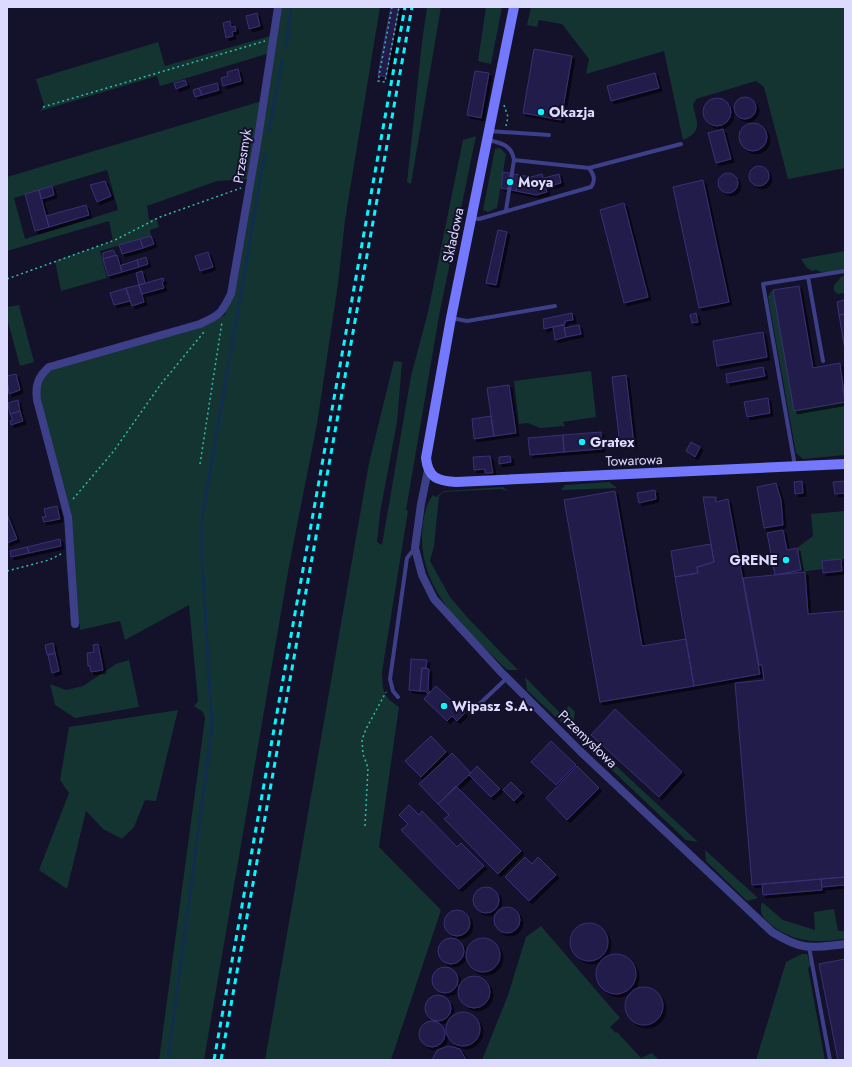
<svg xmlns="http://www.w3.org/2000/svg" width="852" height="1067" font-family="Jost,sans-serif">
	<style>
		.green { fill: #143431; fill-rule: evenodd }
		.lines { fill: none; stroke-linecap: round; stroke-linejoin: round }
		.stream { stroke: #102c4f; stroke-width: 3 }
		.building { fill: #231d4b; stroke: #393076; filter: url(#shadow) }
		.path { stroke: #32bba9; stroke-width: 1.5; stroke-dasharray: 2 3; stroke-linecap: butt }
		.lane { stroke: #3d3f88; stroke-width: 4 }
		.street { stroke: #3d3f88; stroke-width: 8 }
		.secondary { stroke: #7378fd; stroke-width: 10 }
		.rail { stroke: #09f4fc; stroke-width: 3; stroke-dasharray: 6 5; stroke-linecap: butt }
		.poi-dot { fill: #09f4fc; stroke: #14112a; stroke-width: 1.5 }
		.labels { text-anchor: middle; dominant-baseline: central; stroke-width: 4; stroke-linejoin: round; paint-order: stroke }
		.poi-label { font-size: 14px; font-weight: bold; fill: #dcdaff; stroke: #14112a; text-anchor: start }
		.street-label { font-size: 14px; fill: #dcdaff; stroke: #14112a }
	</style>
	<defs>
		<filter id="shadow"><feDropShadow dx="3" dy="3" stdDeviation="0" flood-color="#0009"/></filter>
	</defs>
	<rect width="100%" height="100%" fill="#14112a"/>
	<!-- green -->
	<path class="green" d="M278,7H380L345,220L338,284L317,424L289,566L204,1060H159L205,718L203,712L194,706L198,701L189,605L125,640L120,621L80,630V624L71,625L66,552L71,550L65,512L35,387L47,367L198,328L225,315L249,179L217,181L147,206L149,220L156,218L159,227L150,230L151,236L100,251L107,278L61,291L55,261L113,241L109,221L7,251V177L262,101L270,53L160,86L157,76L40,111L44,105L36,79L158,42L165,66L274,35ZM107,170L118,210L25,239L14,198Z
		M427,7H441L411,184L407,182L422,42Z
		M486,7H502L491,64L478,61Z
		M531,7H845V168L788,179L764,87L756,81L696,99L693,105C697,123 703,131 683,140L664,51L586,74L589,59L562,24L539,20L537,27L527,25Z
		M476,136L439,316L406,510L408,511L382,672C383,691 382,696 399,707L379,847L441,910L391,1060H265L369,463L394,361L402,362L397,422L380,513L377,542L382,545L411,376L428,312L463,140Z
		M500,148L506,154L497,208L488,212L483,210L495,149Z
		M845,251V270L824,273L816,270L812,271L806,267L801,259Z
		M842,276H845V293L838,294L834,291V285Z
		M771,291H774L794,411L844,402L845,455L803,459L796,453L768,297Z
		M19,305L34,362L20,366L7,318V307Z
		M591,371L596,417L563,422L565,426L540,428L528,423L519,424L514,381Z
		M609,482L617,488L561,490L565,485Z
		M503,487L508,491L500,489L444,492L439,496L434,546L430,561L450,597L467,617L518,670H508L504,667C465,628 420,593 422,533C423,520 425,505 433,495L436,497L444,491Z
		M845,511V559L822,561L823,569L776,575L801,570L797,548L813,536L811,514Z
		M129,660L139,707L75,718L55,705L50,684L66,690L83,686L116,664Z
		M525,677L561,714L569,706L575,712L573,726L698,842L686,840L527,690Z
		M178,710L156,801L145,800L134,827L122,839L103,829L86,811L67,889L39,870L69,793L60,780L69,727Z
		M705,850L758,898L747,901L706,861Z
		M762,902L783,920L815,930L814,912L834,909L838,931H845V939C815,943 793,943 769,923C762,917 759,912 762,902Z
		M541,926L620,1018L610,1027L616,1033L617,1032L641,1058L652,1053L659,1060H482L508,995L526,937Z
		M802,954H807L811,965L808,968L825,1060H756L786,962Z"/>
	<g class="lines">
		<!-- stream -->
		<path class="stream" d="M286,47L291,7
			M269,131L282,61
			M168,1060L212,726L202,561V518L265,153"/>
	</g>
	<!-- building -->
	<path class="building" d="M391,7H399L386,77L378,75Z
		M257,13L260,26L249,29L246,16Z
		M230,21L231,27L235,26L236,31L232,32L233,36L226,38L223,23Z
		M534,49L572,56L561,120L523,113Z
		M238,69L241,81L223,86L221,78L228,76L227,72Z
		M475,71L489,73L481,118L467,115Z
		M655,73L659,88L611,101L607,86Z
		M185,80L187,85L176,89L174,83Z
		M217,83L219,90L202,95L199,88Z
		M199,88L202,95L195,97L193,90Z
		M734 108a11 11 0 1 1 22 0a11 11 0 1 1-22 0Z
		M703 112a14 14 0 1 1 28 0a14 14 0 1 1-28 0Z
		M739 137a14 14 0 1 1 28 0a14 14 0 1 1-28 0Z
		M723,129L731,159L716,163L708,133Z
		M749 176a10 10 0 1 1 20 0a10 10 0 1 1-20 0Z
		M503,172L519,175L516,191L501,188Z
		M718 183a10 10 0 1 1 20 0a10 10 0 1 1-20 0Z
		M542,174L547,192L536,195L516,191L519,175L531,177Z
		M559,174L561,183L546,187L544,178Z
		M703,180L729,302L699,308L673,187Z
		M105,181L111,196L97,202L90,185Z
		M52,186L54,195L41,199L39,190Z
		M39,190L49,227L35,231L25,194Z
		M624,203L648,297L624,303L600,210Z
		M86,205L89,215L49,227L46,216Z
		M498,230L507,232L496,285L486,283Z
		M151,236L154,244L143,248L140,239Z
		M140,239L143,248L122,254L119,245Z
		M113,250L116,255L103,259V253Z
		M208,252L213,267L200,271L195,256Z
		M117,255L122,272L108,276L103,259Z
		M146,257L148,264L139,267L137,260Z
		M137,260L139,267L122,272L120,266L122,265Z
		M142,271L145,283L139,285L136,273Z
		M163,278L164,281L162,282L164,288L142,294L139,285Z
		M139,285L144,302L132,306L126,288Z
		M799,286L813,368L840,363L845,402L794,411L773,290Z
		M126,288L130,301L114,305L110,293Z
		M845,300V314L839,315L837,302Z
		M572,313L573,320L565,321V324L544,329L543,319Z
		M696,313L698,322L692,323L690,315Z
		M845,314V350L839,315Z
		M564,325L566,337L555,340L553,327Z
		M579,325L581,334L566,337L564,328Z
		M763,332L767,357L717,366L713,341Z
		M763,367L765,376L727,383L726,374Z
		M16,374L20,390L9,394L7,376Z
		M626,375L634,445L620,446L612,377Z
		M509,385L516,433L494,436L487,388Z
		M768,398L770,413L747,417L744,402Z
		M18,400L20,411L10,414L8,403Z
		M20,411L23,421L11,425L10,421L13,420L10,414Z
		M491,416L494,436L474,439L472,419Z
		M601,432L602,449L564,452L563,435Z
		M563,435L564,452L530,455L528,438Z
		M691,442L700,447L695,457L686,451Z
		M490,456L493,473H485V469L474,470L473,457Z
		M510,456L511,462L499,464V457Z
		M802,481L803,493L795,494L794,482Z
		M845,481V497V493L835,494L833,482Z
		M776,483L781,500L783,525L764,528L757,487Z
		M655,490L656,499L639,503L637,493Z
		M615,491L642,646L686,639L694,686L600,702L564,500Z
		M703,497H716V502L728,499L760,674L694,686L675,577L698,573L697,567L714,562Z
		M57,506L60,519L44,522L42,517H46L44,509Z
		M7,514L17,539L7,543Z
		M783,530L787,550L797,548L801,570L775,575L767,533Z
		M60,539L61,546L29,553L27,547Z
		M711,544L714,562L697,567L698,573L675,577L671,551Z
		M27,547L29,553L11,557L10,551Z
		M841,559L842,571L823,573L822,561Z
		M805,572L808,614L845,611V877L752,885L735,683L764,680L762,665H759L743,578Z
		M53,643L55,653L47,655L45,645Z
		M98,644L103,670L91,672L90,666H88L87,653L94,652L93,645Z
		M55,653L59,671L52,673L48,655Z
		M411,659L427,660L426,668H422L420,691L409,690Z
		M422,668L429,669L428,690L430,692L428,694L425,691H420Z
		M436,686L465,713L457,721L452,716L447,721L424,699Z
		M615,709L682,772L659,797L591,735Z
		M431,736L446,752L421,777L405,761Z
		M551,741L576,765L556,785L531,762Z
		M452,753L471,773L438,804L419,784Z
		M477,766L500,789L491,797L469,775Z
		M577,766L599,788L567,820L546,798Z
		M511,782L522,793L514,801L503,790Z
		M456,786L521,851L498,874L444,819L449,815L438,804Z
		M409,805L419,815L422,811L457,847L461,843L484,866L459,889L401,830L408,824L399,815Z
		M525,857L532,864L538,857L556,875L529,901L505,877Z
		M845,877V885L822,887L821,879Z
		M821,879L822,890L763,895L762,884Z
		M473 900a13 13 0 1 1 26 0a13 13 0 1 1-26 0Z
		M494 920a13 13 0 1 1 26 0a13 13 0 1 1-26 0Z
		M444 923a13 13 0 1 1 26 0a13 13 0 1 1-26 0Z
		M570 942a19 19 0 1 1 38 0a19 19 0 1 1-38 0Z
		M466 955a17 17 0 1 1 34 0a17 17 0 1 1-34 0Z
		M438 951a13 13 0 1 1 26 0a13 13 0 1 1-26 0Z
		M596 974a20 20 0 1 1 40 0a20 20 0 1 1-40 0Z
		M845,959V1060H838L819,964Z
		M432 980a13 13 0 1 1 26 0a13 13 0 1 1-26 0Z
		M458 992a16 16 0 1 1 32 0a16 16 0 1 1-32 0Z
		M625 1006a19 19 0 1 1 38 0a19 19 0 1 1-38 0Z
		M425 1008a13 13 0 1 1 26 0a13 13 0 1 1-26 0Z
		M446 1029a17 17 0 1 1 34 0a17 17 0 1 1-34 0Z
		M419 1034a13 13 0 1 1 26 0a13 13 0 1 1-26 0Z
		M448,1046L460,1049L466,1060H432L437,1050Z"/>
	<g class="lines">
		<!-- path -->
		<path class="path" d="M392,7L378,81L385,82L399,7
			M504,105L508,117L506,126
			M43,107L265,41
			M7,279L115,240L160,217L241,188
			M200,464L222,322
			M73,499L113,452L161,384L204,332
			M7,571L49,560L61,554
			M365,826L368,768L363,754L362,740L366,729L386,692"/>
		<!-- lane -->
		<path class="lane" d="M489,131L549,135
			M589,168L681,144
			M506,210L514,160
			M472,218L479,219L591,187C596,180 594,175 589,168L514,160C512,145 501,143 488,140
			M808,277L823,361
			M451,318L467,321L555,306
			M795,466L763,284L845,271
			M398,697L393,691L390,679L407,558L415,548
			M471,712L507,678
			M809,947L830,1060"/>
		<!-- street -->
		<path class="street" d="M428,470L421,504L415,548L422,575L434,599L501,672L580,751L772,932C803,951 811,948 845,944
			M75,624L68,517L37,400C35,385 38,377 49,367L200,324C220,315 221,314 231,294L258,138L278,7"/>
		<!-- secondary -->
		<path class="secondary" d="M514,7L451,318L426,458C428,478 438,481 456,482L845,464"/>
		<!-- rail -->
		<path class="rail" d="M214,1060L405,7
			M221,1060L412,7"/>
	</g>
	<!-- markers -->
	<g class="poi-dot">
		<circle cx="541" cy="112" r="4"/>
		<circle cx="510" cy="182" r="4"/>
		<circle cx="582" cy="442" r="4"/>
		<circle cx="786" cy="560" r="4"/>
		<circle cx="444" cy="706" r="4"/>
	</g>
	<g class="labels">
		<!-- poi labels -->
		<g class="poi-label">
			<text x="549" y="112">Okazja</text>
			<text x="518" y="182">Moya</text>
			<text x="590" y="442">Gratex</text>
			<text x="778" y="560" text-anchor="end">GRENE</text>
			<text x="452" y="706">Wipasz S.A.</text>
		</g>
		<!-- street labels -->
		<g class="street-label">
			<text transform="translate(242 156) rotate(-81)">Przesmyk</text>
			<text transform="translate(453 235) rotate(-78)">Składowa</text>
			<text transform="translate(634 460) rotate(-2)">Towarowa</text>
			<text transform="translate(588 739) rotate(44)">Przemysłowa</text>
		</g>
	</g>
	<!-- border -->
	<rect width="852" height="1067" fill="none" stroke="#dcdaff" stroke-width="16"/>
</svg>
